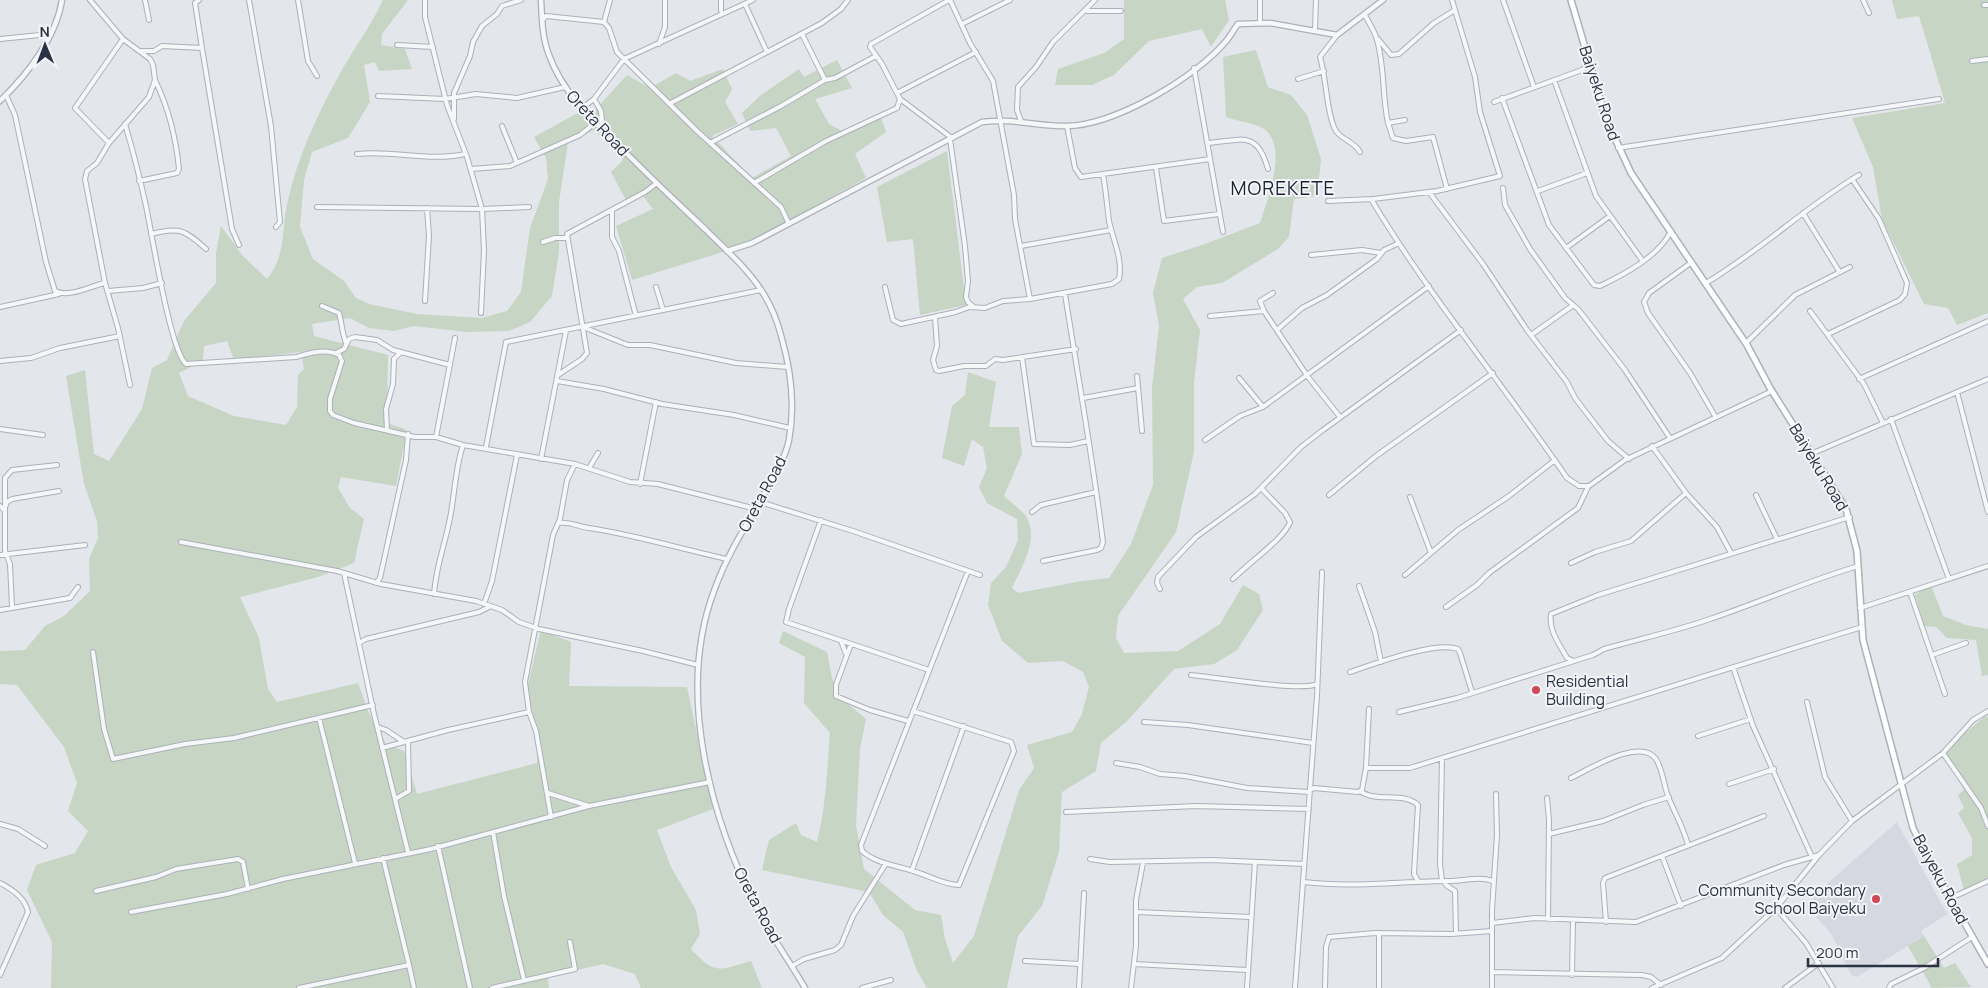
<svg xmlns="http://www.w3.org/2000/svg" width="1988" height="988" font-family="Manrope,sans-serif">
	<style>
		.built { fill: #d5d8e0 }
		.green { fill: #c7d5c4; fill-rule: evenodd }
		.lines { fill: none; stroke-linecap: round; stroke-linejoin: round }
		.minor-casing { stroke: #acb0b9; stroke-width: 6 }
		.tertiary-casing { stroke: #acb0b9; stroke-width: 7 }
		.secondary-casing { stroke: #acb0b9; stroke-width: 8 }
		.minor { stroke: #f6f7f9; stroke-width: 4 }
		.tertiary { stroke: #f6f7f9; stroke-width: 4.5 }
		.secondary { stroke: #fff; stroke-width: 5 }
		.poi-dot { fill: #d14754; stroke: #f3f5f8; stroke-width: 2 }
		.labels { text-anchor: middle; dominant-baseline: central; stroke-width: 4; stroke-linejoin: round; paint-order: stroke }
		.street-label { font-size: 16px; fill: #2a3244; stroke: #f3f5f8 }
		.poi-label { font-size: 16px; fill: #2a3244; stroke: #f3f5f8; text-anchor: start }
		.quarter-label { font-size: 19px; letter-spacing: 1px; fill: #1c2335; stroke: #f3f5f8 }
	</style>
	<rect width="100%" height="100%" fill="#e3e6eb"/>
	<!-- built -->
	<path class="built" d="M1897,822L1947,914L1921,931L1924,936L1857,977L1851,975L1832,935L1807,906L1828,883Z"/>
	<!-- green -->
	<path class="green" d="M383,0H408L382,34L381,45L405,49L412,69L379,71L375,62L364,65L370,102L348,138L312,152L304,180L300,227L313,259L344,281L356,298L369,304L417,314L482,318L507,311L521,292L530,228L548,179L546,158L534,137L576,114L596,109L627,75L650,88L676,73L690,81L723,69L732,89L725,102L738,124L712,136L752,178L791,156L776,128L750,131L742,113L761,95L799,69L804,77L837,60L852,88L815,99L829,124L842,131L880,115L886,132L855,154L866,178L742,246L632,280L616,226L653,209L640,192L626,200L611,172L623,160L594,130L568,143L559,202V252L552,296L530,322L509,331L467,332L414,326L394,331L369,328L350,318L312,324L314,336L388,355L387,416L390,424L407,430L396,486L341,477L338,488L350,508L364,519L354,563L318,577L240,597L259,638L268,689L277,702L358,683L368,711L386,744L404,751L417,794L537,763V732L527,688L541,630L571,642L569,686L687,687L713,809L657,830L671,867L696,910L700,934L691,949C716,976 719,970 751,961L762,988H641L635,974L603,964L548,977L549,988H51L52,942L27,890L36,865L75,853L88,831L68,811L77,783L64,747L17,685L0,684V651L25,650L45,626L64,616L90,591L89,559L98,538L97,521L84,484L66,376L85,370L94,454L109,461L142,409L152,368L167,360L184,321L216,283V253L221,226L242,255L267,279C287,255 281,228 288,200C298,157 316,117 337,79C351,52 370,28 383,0ZM227,341L234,360L301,352L304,369L298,375L297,407L286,425L234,416L188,396L179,373L203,361L204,346Z
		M1124,0H1225L1229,20L1211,47L1202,29L1149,41L1114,75L1092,85H1055L1058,69L1104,53L1124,39Z
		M1892,0H1988V313L1957,325L1948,308L1924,304L1882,219L1873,167L1852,118L1945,103L1919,16L1897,19Z
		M1256,50L1268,87L1291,95L1307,115L1321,159L1317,196L1294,199L1289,237L1278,249L1222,283L1197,287L1183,299L1200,330L1194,383V452L1176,532L1118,616L1116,638L1124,653L1178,651L1220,624L1243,585L1259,594L1263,610L1237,650L1214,664L1174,669L1128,720L1101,743L1096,771L1062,792L1059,852L1042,906L1018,936L1007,988H927L917,971L903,932L883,915L869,892L762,870L769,840L796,823L801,835L817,842C826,807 827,770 830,733L804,703L805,657L779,643L783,631L827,652L832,678L841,698L866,719L860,749L856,825L864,869L915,910L941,915L945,939L953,963L974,936L1019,790L1034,768L1027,745L1072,732L1082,714L1089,687L1083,672L1063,661L1028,663L1002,641L988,605L991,583L1006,567L1018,540L1017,519L987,503L979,487L987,468L983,447L972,439L964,466L942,458L952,406L965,395L968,372L996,382L989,427H1019L1022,454L1004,496C1011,503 1022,510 1027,518C1039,540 1021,568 1012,588L1018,593L1082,581L1109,578L1131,544L1153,485L1152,387L1159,326L1153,293L1162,258L1205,244L1260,223C1267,200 1289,147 1264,129C1255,123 1237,121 1226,117L1223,57Z
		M947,151L966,305L920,315L913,239L887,242L877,187Z
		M1931,585L1943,616L1966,625L1988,629V675L1982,676L1976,640L1947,638L1936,627L1924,626L1915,595Z
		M1986,715L1988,718V879L1964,890L1957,864L1972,855V838L1958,813L1964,808L1958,795L1964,790L1944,752Z
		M1924,936L1944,968L1955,963L1971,987L1932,988L1908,946Z"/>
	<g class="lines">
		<!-- minor casing -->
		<g class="minor-casing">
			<path id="minor" d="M90,0L123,39L150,59L153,65L155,80L149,97L109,143L97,163L87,171L85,179L105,283L118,328L130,385
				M145,0L149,20
				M199,0L195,3L202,48
				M249,0L271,126L280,222L276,227
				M298,0L308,61L317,76
				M425,0V17L447,105L467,157L482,209L484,251L481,313
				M949,0L871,44L870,47L882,64L900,99L952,138
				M950,0L970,43L993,81L1014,195L1015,219L1030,299
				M1503,0L1534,87
				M1863,0L1869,13
				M745,4L767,52
				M1984,5H1988
				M721,11V0
				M1087,11H1121
				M1365,15C1369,23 1375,32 1377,40C1385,68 1382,96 1388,123L1405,120
				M542,20L546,16L604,22L609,28L617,52L697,131L781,207L789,224
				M604,22L610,0
				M1260,22V0
				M962,24L1010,0
				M1315,30L1316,0
				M802,34L825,80L835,78L876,56
				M1337,35L1320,57C1326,76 1327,117 1336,131C1342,140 1355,142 1360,152
				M0,39L50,34
				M1378,39L1391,55L1399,54L1434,23L1455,10
				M659,44L665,27V0
				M397,45L433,47
				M142,51H154L162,46L202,48L232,229L239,245
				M1972,61L1988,59
				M1194,68L1223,232
				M1298,79L1324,71
				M1554,80L1596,196L1642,260
				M897,93L976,52
				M6,95L15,115L46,262L55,291C69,298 90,286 105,283
				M378,96L445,99L476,94L517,98L565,87
				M1502,98L1549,225L1594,285L1600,286C1625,274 1659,256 1671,231
				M594,99L601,111L603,131
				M1494,102L1582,70L1590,64
				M669,104L822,23L841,9L848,0
				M582,108L594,99L624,59L753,0
				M454,119V93L470,56L473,42L482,26L497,14L502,6L521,0
				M1021,121L1017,110L1018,87L1036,67L1053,42L1095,0
				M1388,123L1393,138L1406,141L1433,137L1447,189
				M125,124C133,151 140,178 146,206C152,234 170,350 186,364L296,357C310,353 325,348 339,355L342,361L330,399V411L333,415L354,423L415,437H436L463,445L575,464L630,482L658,484L756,509
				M502,126L517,163
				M1067,126L1075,168L1081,177L1210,159
				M950,139L965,246L968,281L966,297L968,302L974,307
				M109,143L75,108L123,39
				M710,143L781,106L825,80
				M1208,143C1242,140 1257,130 1268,169
				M1618,148L1939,99
				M357,154C393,150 429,162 465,154
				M1156,168L1164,221L1219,214
				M471,169L510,166L580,135L595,123
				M139,181L177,173L179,169C176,138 169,109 155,80
				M754,183L826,141L897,108L900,99
				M1503,188L1505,205L1530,249L1565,298L1578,309L1625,370L1670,438
				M1538,191L1587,173
				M1429,192L1483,264L1527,330L1567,382L1575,398L1608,441L1629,459
				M1371,199C1429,296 1503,384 1567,478L1579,486H1589L1625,460L1772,391
				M1328,201L1373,199L1437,191L1500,176L1480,112L1475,77L1452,0
				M317,207L482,209L529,207
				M612,210V237L619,251L636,316
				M1803,213L1839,271
				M151,234C179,227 184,229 206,249
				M543,242L555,238H566
				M1021,246L1111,230
				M1566,248L1610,216
				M1311,255L1362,250L1381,253
				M1692,262L1649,293L1644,302L1648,313L1690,373L1715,416
				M1706,283C1760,251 1805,207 1859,175
				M656,287L663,310
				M885,287L893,320L901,324L956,312L969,307L985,308L1003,301L1030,299L1112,284L1119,279C1123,259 1113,240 1109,221C1107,206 1106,190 1103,175
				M108,291L143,288L162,283
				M1273,293L1260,301L1264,311L1308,377L1340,417
				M425,301L429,236L427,208
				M322,306L339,313C342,324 342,333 346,343
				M0,307L59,294
				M1810,311L1864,384L1883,423
				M1210,316L1264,311
				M935,317L937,346L933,360L936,370L939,371L964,366H986L995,359L1003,360L1076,349
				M583,327L628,345H650L736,363L788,367
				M1277,330L1302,308L1327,295L1377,259L1384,250L1397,244
				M1828,334L1900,300L1905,294L1907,283L1879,219L1852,179
				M1531,335L1572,306
				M1746,343L1795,295L1850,267
				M336,353L344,349L349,339L355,337L377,340L393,350L450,365
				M1022,357L1034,444L1070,445L1088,441
				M0,361L31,358L60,348L120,336
				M558,375L582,359L587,353L567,234L645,192L657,183
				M1137,376L1142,431
				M1239,378L1263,407
				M1859,379L1988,321
				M557,381L604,389L662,404L734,415L790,428
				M1957,392L1988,512
				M1083,398L1138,388
				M1891,419L1949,579
				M0,429L43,435
				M387,430L386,409L393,384L394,359L401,352
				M436,437L455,338
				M1205,440L1240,416L1263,407L1429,286
				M1652,446L1686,493L1717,527L1731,553
				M486,447L506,342L761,290
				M1813,453L1988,379
				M541,459L566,331
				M589,468L598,453
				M640,484L656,402
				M1329,495L1376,456L1493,373
				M1756,495L1777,539
				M1410,497L1431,553
				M760,502L853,531L980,575
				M0,506L4,510L7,502L12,499L59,491
				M1032,512L1041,505L1096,492
				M821,520L789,609L786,622L929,670
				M559,523C570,521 578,527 589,528C636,535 681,549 727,559
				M181,542L337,571L381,584L476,601L502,610L519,622L539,629L643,651L698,665
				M0,555L85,545
				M1043,561L1097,550L1101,548L1103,542C1093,459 1078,377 1065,294
				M1571,563L1595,552L1631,541L1686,493
				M344,573L374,714L408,852
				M1405,575L1458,530L1509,496L1555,460
				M1233,579C1247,564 1285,538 1290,522L1285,513L1261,488
				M376,583L380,578L406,460L408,434
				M1359,586L1375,632L1381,662
				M1160,589L1157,583L1158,577L1196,537L1255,494L1301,447L1323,430L1461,330
				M1910,592L1945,694
				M434,594C436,565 445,545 450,518C455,493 455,469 463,445
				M484,604L492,581L517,455
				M12,607L10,564L5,551V478L12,470L57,465
				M1446,607L1477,585L1489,573L1578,508L1588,487
				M1860,608L1988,566
				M0,610L70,598L78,587
				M841,641L846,654
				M359,643L366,639L479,612L491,606
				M851,644L836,685V696L870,710L908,721
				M93,652L104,729L113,759L185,744L234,738L373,705
				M1932,655L1966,643
				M1574,661L1567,658C1560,645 1548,630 1551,614L1598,595L1850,517
				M1733,667L1753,726L1812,857
				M1350,672C1374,664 1435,641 1458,649L1460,653L1472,692
				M1191,675C1215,677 1301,692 1317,684
				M1807,702L1825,777L1852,821
				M913,711L1011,742L1014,751L959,885C944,885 928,875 913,871C895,865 877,864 862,851L861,845L968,571
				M1399,712L1457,698L1593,655L1604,649C1639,639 1676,631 1710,619C1760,602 1808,581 1858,566
				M319,718L355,863
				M1144,722L1188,725L1313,743
				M378,727L386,730L404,742
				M1698,736L1751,719
				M382,748L448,730L529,712
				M1943,753L1981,808L1988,826
				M1442,759L1440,864L1442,881
				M1116,763L1140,767L1160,774L1185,776L1247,788L1309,792
				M1366,768H1410L1862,627
				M1571,778C1589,769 1641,737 1656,759C1663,770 1664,787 1669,799C1676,815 1684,829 1688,845
				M1729,784L1774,769
				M1310,790L1314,788L1358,792L1362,790L1366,768L1369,709
				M1360,791C1376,803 1403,791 1418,805L1414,874L1418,881
				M548,793L589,806
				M1547,798L1549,820L1548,919
				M395,799L409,791L408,741
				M1066,812L1196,806L1309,809
				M551,817L536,731L529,712L525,682L553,535L560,519L567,480L575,464
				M0,824L18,829L45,846
				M493,832L504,896L524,980
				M1549,834L1603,821L1643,805L1669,797
				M438,846L470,988
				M1662,856L1681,906
				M383,858L409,965
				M1090,859L1110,862L1211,860L1304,864
				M912,870L964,726
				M1444,881L1446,885L1455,891L1456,933
				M1304,882C1353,888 1402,881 1451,881C1466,881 1478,876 1493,881
				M0,883C12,889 25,898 28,912L0,975
				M96,891L156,877L176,869L238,859L243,862L248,889
				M1951,898L1988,881
				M1776,908L1806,943L1833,988
				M131,912L227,894L283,879L431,849L589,806L710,782
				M1137,912L1250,917
				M1606,922L1603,883L1605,878L1764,816
				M1492,923L1535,918L1636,922L1784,865L1819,855
				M1025,961L1080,964
				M1134,964L1247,970
				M792,966L804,959L835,950L841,945L853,916L885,865
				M1492,972L1642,975L1651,977L1661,985
				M1572,975L1573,920
				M299,988L409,965L414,988
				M492,988L575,969L570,942
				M862,988L891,980
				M1079,988L1084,893
				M1131,988L1136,946V900L1143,863
				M1247,988L1255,862
				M1295,988L1317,696L1322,572
				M1325,988L1326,947L1329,937L1375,933L1451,934L1492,931
				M1379,988V933
				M1492,988V910L1497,835L1496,794
				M1652,988L1722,958L1776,908L1819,855L1852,821L1943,753L1973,720L1988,711
				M1785,988L1819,963
				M1889,988L1891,984L1924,968L1972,937"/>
		</g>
		<!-- tertiary casing -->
		<g class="tertiary-casing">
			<path id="tertiary" d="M541,0C542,19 542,37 549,55C562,91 590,118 617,144C646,173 676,202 706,230C725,249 749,270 763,293C772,307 778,323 782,339C791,371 795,407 789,440C785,459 773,478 763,496C745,527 726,557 714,591C676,692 710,818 758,911C772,937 790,962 805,988
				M0,101C27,75 56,38 62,0
				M727,251L752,243L982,122C1011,118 1037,126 1066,126C1114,126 1197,77 1227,40C1231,35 1234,29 1238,24L1270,23L1337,35L1383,0"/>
		</g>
		<!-- secondary casing -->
		<g class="secondary-casing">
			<path id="secondary" d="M1571,0L1606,119L1631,173L1747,345L1770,388L1846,509L1857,551L1863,640L1913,828L1927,857L1988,964"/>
		</g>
		<!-- minor -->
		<use href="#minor" class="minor"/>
		<!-- tertiary -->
		<use href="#tertiary" class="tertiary"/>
		<!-- secondary -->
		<use href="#secondary" class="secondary"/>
	</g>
	<!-- markers -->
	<g class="poi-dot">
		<circle cx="1536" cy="690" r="5"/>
		<circle cx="1876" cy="899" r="5"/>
	</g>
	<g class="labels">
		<!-- street labels -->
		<g class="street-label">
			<text transform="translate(1600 93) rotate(72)">Baiyeku Road</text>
			<text transform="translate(598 123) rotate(47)">Oreta Road</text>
			<text transform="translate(1819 467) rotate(59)">Baiyeku Road</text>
			<text transform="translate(762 494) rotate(-62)">Oreta Road</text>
			<text transform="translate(1941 879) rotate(62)">Baiyeku Road</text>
			<text transform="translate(758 905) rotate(62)">Oreta Road</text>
		</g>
		<!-- poi labels -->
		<g class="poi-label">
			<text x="1546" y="681">Residential<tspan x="1546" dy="18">Building</tspan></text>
			<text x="1866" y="890" text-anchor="end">Community Secondary<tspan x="1866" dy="18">School Baiyeku</tspan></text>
		</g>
		<!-- quarter labels -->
		<g class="quarter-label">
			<text x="1283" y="188">MOREKETE</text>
		</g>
	</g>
	<!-- north arrow -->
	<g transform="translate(45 45) rotate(359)" stroke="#f3f5f8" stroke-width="4" paint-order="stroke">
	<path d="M0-4L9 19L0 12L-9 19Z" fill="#2a3244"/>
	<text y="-8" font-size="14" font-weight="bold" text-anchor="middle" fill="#2a3244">N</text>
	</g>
	<!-- scale -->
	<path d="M1808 958v8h130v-8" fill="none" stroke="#2a3244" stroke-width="2.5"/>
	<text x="1816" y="958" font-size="15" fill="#2a3244" stroke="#f3f5f8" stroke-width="4" paint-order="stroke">200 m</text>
</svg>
